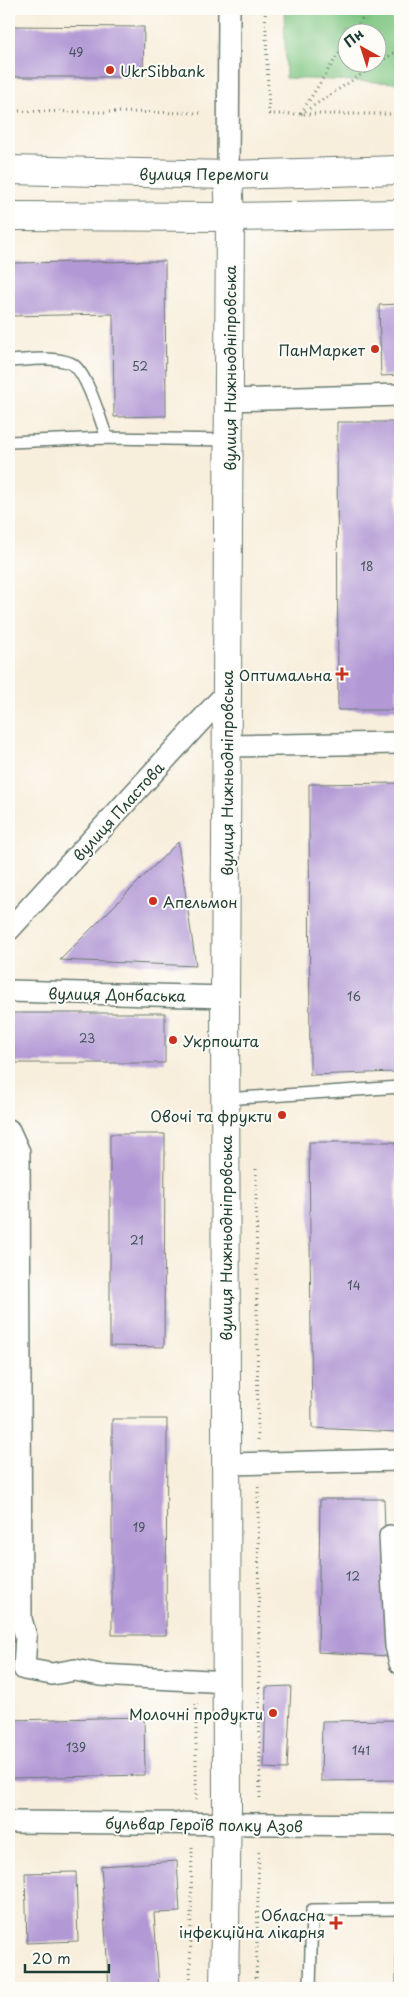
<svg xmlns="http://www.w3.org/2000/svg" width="409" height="1997" font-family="'Playpen Sans',sans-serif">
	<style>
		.green { fill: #7fc682; stroke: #4f825b; fill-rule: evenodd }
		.building { fill: #b299d5 }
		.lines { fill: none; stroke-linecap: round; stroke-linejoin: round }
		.service-casing { stroke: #6b7b6f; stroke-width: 14 }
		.minor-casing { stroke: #6b7b6f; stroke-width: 24 }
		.tertiary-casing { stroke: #6b7b6f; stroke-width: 30 }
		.secondary-casing { stroke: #6b7b6f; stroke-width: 30 }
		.path { stroke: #6b7b6f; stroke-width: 3; stroke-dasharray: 1 4; stroke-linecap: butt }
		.service { stroke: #fff; stroke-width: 11 }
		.minor { stroke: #fff; stroke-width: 21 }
		.tertiary { stroke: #fff; stroke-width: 28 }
		.secondary { stroke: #fff; stroke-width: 28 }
		.poi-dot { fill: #c8321e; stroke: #fdfcf7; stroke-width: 2 }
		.labels { text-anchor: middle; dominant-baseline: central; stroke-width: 4; stroke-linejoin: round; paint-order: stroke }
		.number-label { font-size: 12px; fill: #44545c }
		.poi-label { font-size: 15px; fill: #1f3d34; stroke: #fdfcf7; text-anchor: end }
		.street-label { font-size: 15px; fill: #1f3d34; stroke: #fdfcf7 }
	</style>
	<rect width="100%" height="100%" fill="#fdfcf7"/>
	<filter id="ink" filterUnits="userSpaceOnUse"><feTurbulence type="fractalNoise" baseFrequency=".02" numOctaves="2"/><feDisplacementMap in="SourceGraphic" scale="10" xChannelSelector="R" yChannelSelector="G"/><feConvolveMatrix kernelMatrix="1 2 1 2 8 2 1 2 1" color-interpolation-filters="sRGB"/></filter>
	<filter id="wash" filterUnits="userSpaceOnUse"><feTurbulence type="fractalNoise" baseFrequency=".0096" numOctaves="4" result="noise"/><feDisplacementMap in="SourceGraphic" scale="20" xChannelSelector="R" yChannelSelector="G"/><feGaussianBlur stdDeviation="1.12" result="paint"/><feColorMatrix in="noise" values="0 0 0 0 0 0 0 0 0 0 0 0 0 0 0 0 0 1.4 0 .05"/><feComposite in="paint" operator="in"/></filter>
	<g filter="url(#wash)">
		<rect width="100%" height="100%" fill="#f8eedc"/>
		<!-- green -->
		<path class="green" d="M284,9H400V83L286,78ZM346,32H376V62H346Z"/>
		<g id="blocks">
			<!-- building -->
			<path class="building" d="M9,26L144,27L143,77H9Z
				M165,261L166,416L114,417L113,314L9,316V263Z
				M400,304V375L381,376L379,305Z
				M337,422H397V710H338Z
				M400,783V919L396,1072L310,1075L309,784Z
				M178,842L196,966L60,960Z
				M9,1013H165V1063H9Z
				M110,1134H165L164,1347L110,1346Z
				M309,1142H396L398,1432L312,1428Z
				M112,1419H167L166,1635H112Z
				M320,1499H384L389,1656L318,1652Z
				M291,1686L287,1769L264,1768L266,1687Z
				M144,1717L145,1775L9,1778V1720Z
				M400,1720V1780L321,1781L322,1721Z
				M177,1861L180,1912L154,1913L159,1988H109L101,1866Z
				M76,1872L78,1941L27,1943L25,1873Z
				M396,1944H400V1988H396Z"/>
		</g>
	</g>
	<g filter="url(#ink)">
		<use href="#blocks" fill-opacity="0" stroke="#6b7b6f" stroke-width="1"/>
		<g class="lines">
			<!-- service casing -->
			<g class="service-casing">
				<path id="service" d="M9,361C28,360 52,356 70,363C86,368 101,422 107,438L228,440
					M9,442L107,438
					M225,1099L400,1087
					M310,1988L312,1910L400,1909"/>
			</g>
			<!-- minor casing -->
			<g class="minor-casing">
				<path id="minor" d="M228,175L229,9
					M228,400L400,395
					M226,746L400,743
					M9,930L227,692
					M9,991L225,997
					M9,1130L19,1152L21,1619L26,1637L24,1669L52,1674L75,1670L100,1675L227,1682
					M226,1464L400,1460
					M390,1536L396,1646L400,1663
					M9,1822L400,1825"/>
			</g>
			<!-- tertiary casing -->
			<g class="tertiary-casing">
				<path id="tertiary" d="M224,1988L227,1805L225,997L230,217L228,175"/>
			</g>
			<!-- secondary casing -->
			<g class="secondary-casing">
				<path id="secondary" d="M9,170L228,175L400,170
					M9,216L230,217L400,214"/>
			</g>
			<!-- path -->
			<path class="path" d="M265,9L269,114H400
				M353,32L368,9
				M9,111L203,113
				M301,113L346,42
				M301,114L400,49
				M256,1169L258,1440
				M258,1487L260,1800
				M196,1800V1704
				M190,1988L192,1846
				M256,1988L259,1849"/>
			<!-- service -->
			<use href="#service" class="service"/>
			<!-- minor -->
			<use href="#minor" class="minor"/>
			<!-- tertiary -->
			<use href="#tertiary" class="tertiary"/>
			<!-- secondary -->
			<use href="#secondary" class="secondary"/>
		</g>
	</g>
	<!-- markers -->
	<g class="poi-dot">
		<circle cx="110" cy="70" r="5"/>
		<circle cx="375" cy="349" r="5"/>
		<path d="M339.5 666.5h5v5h5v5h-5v5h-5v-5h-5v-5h5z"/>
		<circle cx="153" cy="901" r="5"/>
		<circle cx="173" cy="1040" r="5"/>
		<circle cx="282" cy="1115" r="5"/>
		<circle cx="273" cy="1713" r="5"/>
		<path d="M333.5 1915.5h5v5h5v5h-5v5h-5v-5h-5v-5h5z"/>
	</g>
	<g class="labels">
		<!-- number labels -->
		<g class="number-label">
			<text x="76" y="52">49</text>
			<text x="140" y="366">52</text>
			<text x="367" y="566">18</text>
			<text x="354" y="996">16</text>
			<text x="87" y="1038">23</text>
			<text x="137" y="1240">21</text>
			<text x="354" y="1285">14</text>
			<text x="139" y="1527">19</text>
			<text x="353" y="1576">12</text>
			<text x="76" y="1747">139</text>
			<text x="361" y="1750">141</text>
		</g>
		<!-- poi labels -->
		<g class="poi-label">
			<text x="120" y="70" text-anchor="start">UkrSibbank</text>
			<text x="365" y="349">ПанМаркет</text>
			<text x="332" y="674">Оптимальна</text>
			<text x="163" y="901" text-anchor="start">Апельмон</text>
			<text x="183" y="1040" text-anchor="start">Укрпошта</text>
			<text x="272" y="1115">Овочі та фрукти</text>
			<text x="263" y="1713">Молочні продукти</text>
			<text x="325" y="1914">Обласна<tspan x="325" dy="17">інфекційна лікарня</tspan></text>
		</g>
		<!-- street labels -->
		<g class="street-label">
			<text x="204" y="173">вулиця Перемоги</text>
			<text transform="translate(229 368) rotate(-90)">вулиця Нижньодніпровська</text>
			<text transform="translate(226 773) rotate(-90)">вулиця Нижньодніпровська</text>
			<text transform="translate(118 811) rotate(-48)">вулиця Пластова</text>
			<text transform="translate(117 994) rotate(1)">вулиця Донбаська</text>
			<text transform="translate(225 1238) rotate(-90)">вулиця Нижньодніпровська</text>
			<text transform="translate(204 1824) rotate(1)">бульвар Героїв полку Азов</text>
		</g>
	</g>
	<!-- margin -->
	<rect width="409" height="1997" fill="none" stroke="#fdfcf7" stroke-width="30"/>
	<!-- north arrow -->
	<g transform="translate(362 48) rotate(321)"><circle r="24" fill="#fdfcf7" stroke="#a4b0a9"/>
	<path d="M0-4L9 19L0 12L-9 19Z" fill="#c8321e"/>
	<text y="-8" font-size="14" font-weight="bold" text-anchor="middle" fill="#1f3d34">Пн</text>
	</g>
	<!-- scale -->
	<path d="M25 1964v8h84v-8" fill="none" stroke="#1f3d34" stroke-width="2.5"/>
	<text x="32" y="1964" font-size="15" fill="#1f3d34" stroke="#fdfcf7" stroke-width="4" paint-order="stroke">20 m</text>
</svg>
